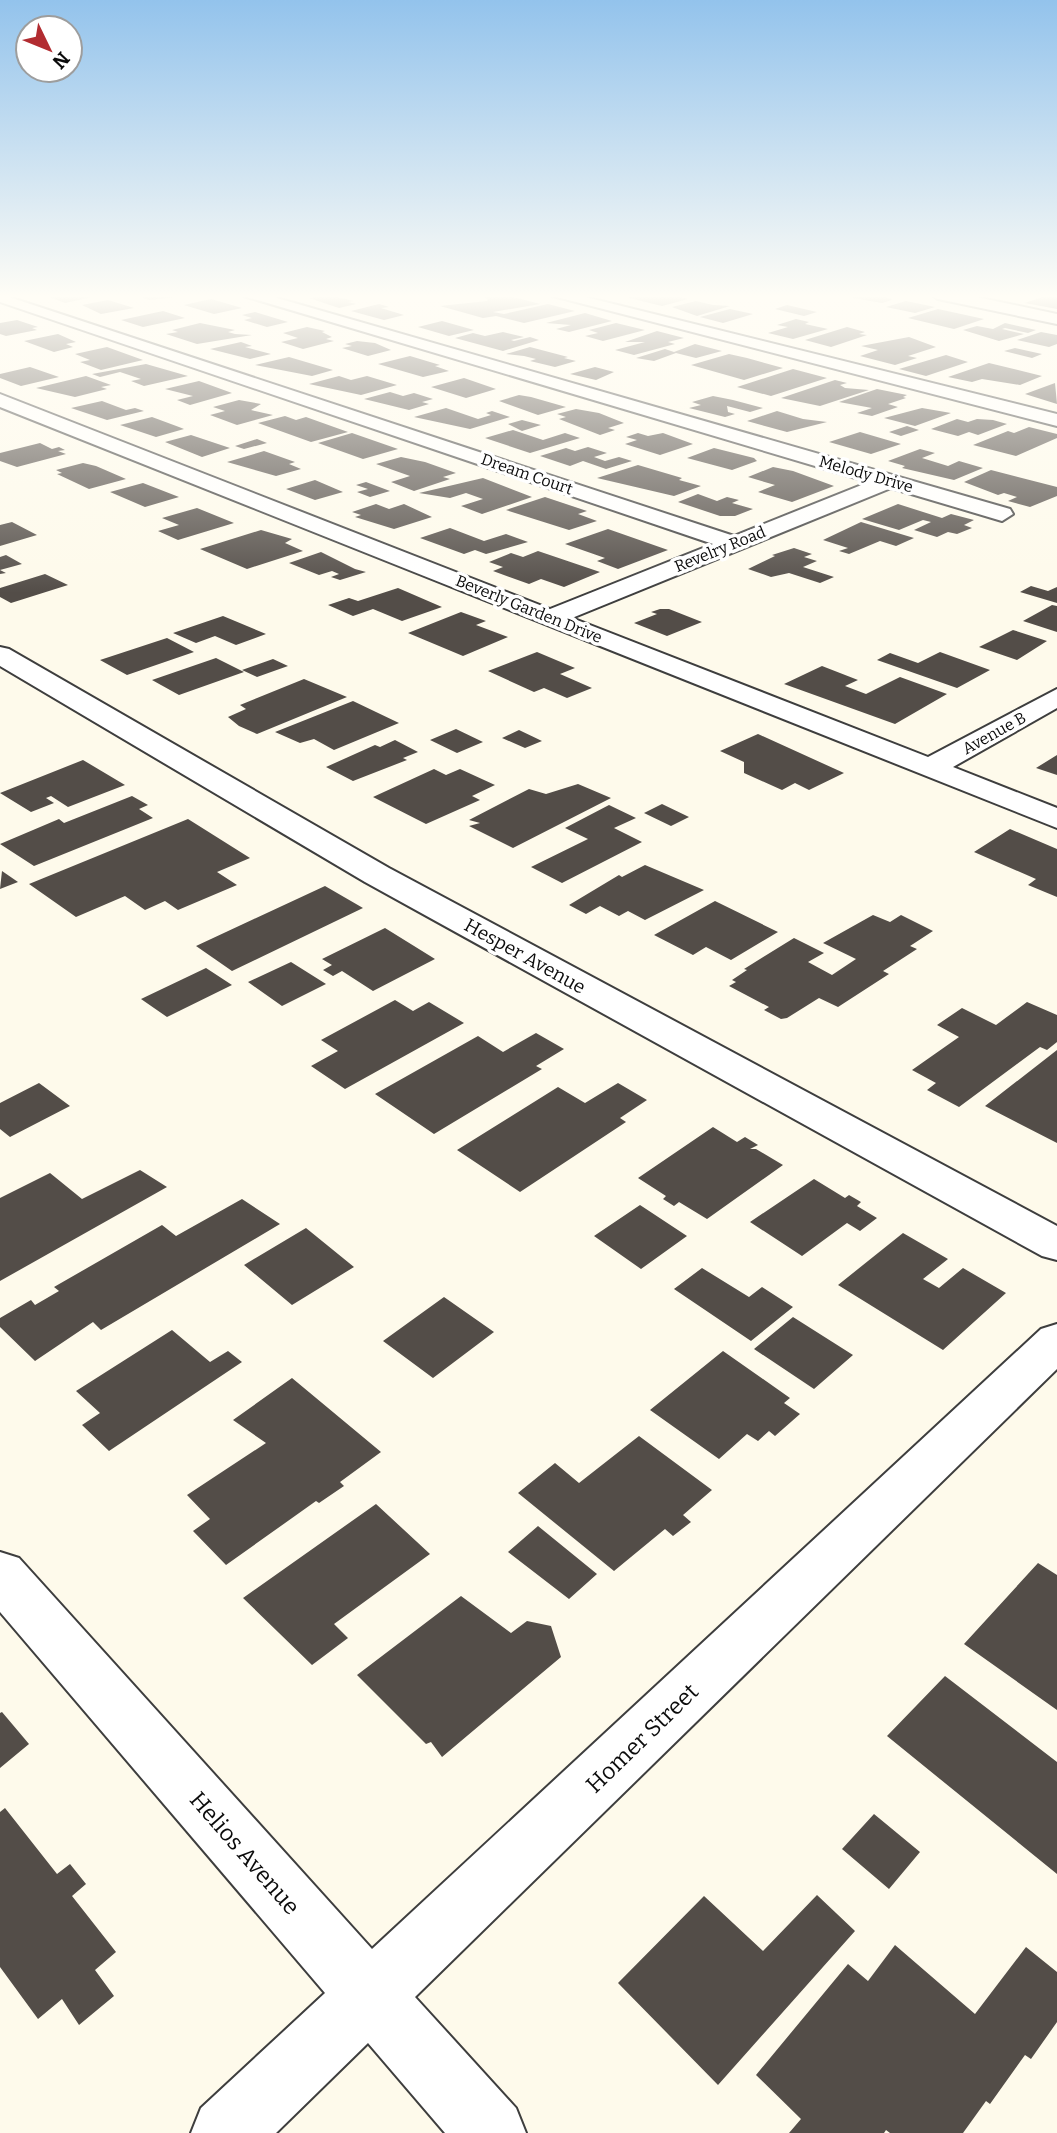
<svg xmlns="http://www.w3.org/2000/svg" width="1057" height="2133" font-family="Bitter,serif">
	<style>
		.building { fill: #534d48 }
		.lines { fill: none; stroke-linecap: round; stroke-linejoin: round }
		.minor-casing { stroke: #3e3e3e; stroke-width: 4 }
		.minor { fill: #fff; fill-rule: evenodd }
		.labels { text-anchor: middle; dominant-baseline: central; stroke-width: 7; stroke-linejoin: round; paint-order: stroke }
		.far-street-label { font-size: 16px; fill: #0b0b0b; stroke: #fff }
		.street-label { font-size: 19px; fill: #0b0b0b; stroke: #fff }
		.near-street-label { font-size: 23px; fill: #0b0b0b; stroke: #fff }
	</style>
	<rect width="100%" height="100%" fill="#fefaeb"/>
	<!-- building -->
	<path class="building" d="M42,294H91L97,296L65,303Z
		M140,294H187V296L149,300L135,295Z
		M326,294L354,301L348,302L356,304L339,308L309,298Z
		M502,294L540,304L493,312L504,314L548,304L575,311L524,323L496,316L483,318L440,306L487,301L488,299L482,297Z
		M628,294H671L688,299L662,306L621,296Z
		M856,294H882L892,300L882,303L848,297Z
		M1051,294H1057V309L1025,303Z
		M211,299L242,308L214,314L184,305Z
		M108,300L134,308L101,314L82,305Z
		M696,301L713,305L730,306L697,316L672,307Z
		M906,301L935,307L915,313L886,307Z
		M379,304L389,307L381,308L404,315L384,320L351,311Z
		M787,305L817,312L804,316L775,309Z
		M730,309L753,314L723,323L700,317Z
		M938,309L984,319L954,329L908,318Z
		M163,311L185,318L143,327L121,320Z
		M255,312L288,322L267,327L244,320L252,318L242,315Z
		M585,313L612,321L569,332L556,329L571,325L546,323Z
		M796,319L809,322L805,324L828,329L793,339L768,333L788,327L777,325Z
		M17,320L38,327L32,328L37,330L6,336L0,334V323Z
		M442,321L474,330L449,336L418,327Z
		M200,323L235,330L228,332L235,334L252,335L197,344L166,334L178,332L172,330Z
		M616,323L645,330L603,341L585,336L598,333L589,330Z
		M1005,323L1036,330L1028,333L1005,328L1002,329L1024,334L999,341L963,330L977,326L993,329Z
		M307,327L325,331L322,332L332,337L326,339L334,341L303,349L281,342L298,338L283,333Z
		M847,327L865,332L859,334L867,335L831,347L805,340Z
		M657,331L684,338L668,342L675,344L634,355L615,350L645,342H625Z
		M503,332L524,337L511,340L514,341L530,337L539,340L503,351L455,338L473,333L485,336Z
		M1041,332L1057,335V344L1049,347L1017,340Z
		M58,334L76,342L66,344L73,347L54,352L24,341Z
		M909,337L936,347L908,356L917,358L895,365L860,356L878,350L861,346Z
		M357,341L375,343L391,350L368,356L342,348L352,346L345,344Z
		M241,342L252,346L245,347L271,354L250,359L210,349Z
		M695,344L722,351L696,358L676,353L654,361L636,358L665,349L674,352Z
		M107,347L143,360L101,370L80,362L90,360L75,354Z
		M530,347L568,357L564,358L576,361L555,367L530,361L536,359L524,356L506,354Z
		M1015,348L1042,354L1032,358L1004,351Z
		M729,354L747,358L783,368L744,380L691,365Z
		M946,355L968,362L926,376L899,369Z
		M410,356L440,365L435,366L449,371L423,377L378,364Z
		M289,357L333,370L312,376L255,365Z
		M989,363L1042,376L1020,385L982,379L972,382L948,377Z
		M146,364L188,376L144,386L131,381L141,379L120,372L100,377L92,374Z
		M30,367L59,377L21,386L0,378V374Z
		M595,367L614,372L596,380L570,374Z
		M793,369L827,378L771,396L737,387Z
		M86,376L111,385L101,387L107,389L75,397L36,388Z
		M339,376L351,380L367,376L397,385L361,395L309,384Z
		M464,378L496,389L466,398L431,387Z
		M835,380L847,383L840,385L845,388L869,390L820,406L781,398Z
		M199,381L232,393L190,405L177,400L193,396L165,389Z
		M1055,383L1057,404L1025,394Z
		M877,389L907,395L903,397L906,398L888,404L898,407L872,416L857,413L872,408L839,402Z
		M390,392L403,396L414,393L433,399L422,402L429,404L409,410L364,399Z
		M519,395L531,397L566,407L538,415L499,401Z
		M713,396L733,400L763,408L750,412L727,406L728,412L735,414L725,417L689,408L701,405L692,402Z
		M239,400L261,404L251,410L273,415L237,425L210,415L225,411L213,407Z
		M102,401L126,410L135,408L144,411L107,420L71,408Z
		M446,408L478,419L491,415L486,413L492,411L510,417L470,429L414,417Z
		M922,408L951,413L915,426L884,418Z
		M576,409L599,413L624,423L608,428L615,430L600,435L559,419L566,417L557,414Z
		M777,411L803,419L827,422L787,432L747,421Z
		M285,416L296,420L306,417L348,432L311,442L258,423Z
		M152,417L179,427L184,429L156,437L120,425Z
		M957,419L968,422L977,419L993,420L1007,424L978,435L969,432L958,436L931,429Z
		M522,420L541,425L522,431L508,424Z
		M907,426L919,430L901,436L889,432Z
		M1029,427L1057,434V438L1016,456L973,445L1008,431L1014,433Z
		M513,430L543,440L565,433L580,438L530,453L485,438Z
		M860,432L901,444L871,454L829,442Z
		M352,433L398,449L363,459L318,443Z
		M638,433L648,436L663,433L693,444L660,455L625,444L637,440L626,437Z
		M191,435L230,448L202,457L165,442Z
		M257,439L267,443L244,449L235,446Z
		M40,443L52,449L59,447L65,450L58,451L66,454L17,467L0,461V453Z
		M588,447L607,453L594,457L605,461L619,457L632,461L606,469L583,461L570,466L540,456L566,448L575,451Z
		M714,448L754,458L757,461L732,470L687,458Z
		M920,449L935,453L922,458L948,466L959,461L983,468L954,480L902,468L905,466L888,461Z
		M264,451L295,462L289,464L301,469L276,476L227,462Z
		M401,457L425,462L456,473L443,477L450,479L414,491L391,482L410,476L376,464Z
		M83,463L96,466L126,479L89,489L57,474L62,473L56,470Z
		M638,465L682,478L679,480L701,486L674,496L597,478Z
		M773,467L793,471L834,486L792,502L758,492L775,485L748,477Z
		M991,470L1057,487V496L1030,507L1008,501L1017,497L1004,493L998,495L964,482Z
		M483,478L532,497L482,514L461,506L483,499L466,493L450,498L419,493Z
		M315,480L343,492L315,500L286,489Z
		M366,482L390,491L370,497L357,492L368,489L356,485Z
		M143,483L179,497L145,507L110,492Z
		M698,494L717,501L727,497L739,500L732,503L753,509L735,516H720L678,502Z
		M545,497L587,511L578,514L597,521L569,530L506,510Z
		M376,504L389,509L404,504L432,517L394,529L355,517L361,515L352,512Z
		M898,504L942,518L951,514L974,520L964,525L972,528L957,534L948,532L937,537L914,530L931,522L923,520L899,530L862,519Z
		M197,508L234,523L178,540L158,531L179,525L162,518Z
		M12,522L37,535L0,546V525Z
		M861,522L914,538L896,546L880,541L849,554L839,551L848,548L823,540Z
		M450,528L484,541L506,534L528,542L486,554L475,550L464,554L420,538Z
		M608,529L668,550L618,569L597,561L605,558L565,544Z
		M261,530L292,539L285,543L303,551L247,569L200,549Z
		M794,548L812,554L804,557L817,561L803,567L834,577L820,583L789,573L771,577L748,569L775,556L772,555Z
		M538,551L600,572L564,587L541,579L529,584L493,571L503,567L489,562L511,553L523,557Z
		M321,552L355,569L366,572L340,580L331,577L339,574L332,571L319,575L289,563Z
		M6,555L22,564L0,570L6,573L0,574V557Z
		M45,574L68,585L11,603L0,597V588Z
		M1031,586L1048,591L1057,587V603L1020,592Z
		M398,588L442,607L402,621L373,609L353,616L328,605L349,598L358,601Z
		M1052,605L1057,606V632L1023,621Z
		M660,609H669L702,622L667,636L634,623L657,614L651,612Z
		M461,612L486,621L476,625L508,637L463,656L408,633Z
		M223,616L266,634L236,645L215,636L196,643L173,633Z
		M1013,630L1047,641L1017,660L979,647Z
		M167,638L194,652L127,675L100,660Z
		M537,652L575,668L560,674L592,688L567,698L544,688L534,692L488,671Z
		M940,652L990,670L957,688L877,660L890,653L918,663Z
		M216,658L244,672L179,695L152,680Z
		M273,659L288,666L257,677L242,670Z
		M822,666L858,680L845,686L866,694L900,677L947,694L895,724L784,684Z
		M304,679L347,697L257,734L239,726L228,717L246,709L240,705Z
		M353,701L399,723L334,750L314,739L300,743L275,732Z
		M456,729L483,742L457,753L430,740Z
		M519,730L542,741L525,748L502,738Z
		M758,734L844,773L809,790L795,783L782,790L744,773V762L720,751Z
		M395,740L418,752L403,758L407,760L353,781L326,767L375,745L380,747Z
		M1057,755V775L1036,768Z
		M83,760L125,785L68,807L51,796L46,798L54,803L31,812L0,793Z
		M434,769L446,775L460,769L495,785L472,796L480,800L426,824L373,797Z
		M578,784L611,798L513,848L469,826L480,823L469,820L529,789L546,794Z
		M132,796L148,805L139,809L153,818L34,866L0,844L59,819L64,823Z
		M662,804L689,817L671,826L644,813Z
		M609,805L636,818L614,828L642,842L562,883L531,867L588,839L565,828Z
		M188,819L250,858L217,872L237,885L178,910L165,901L145,910L125,896L76,917L29,884Z
		M1010,829L1057,849V897L1028,885L1036,879L974,852Z
		M645,865L704,890L645,920L628,911L619,916L600,906L586,914L569,905L619,875L622,877Z
		M2,871L18,882L0,889Z
		M325,886L363,908L232,971L196,946Z
		M715,901L778,932L731,960L706,947L693,955L654,935Z
		M873,915L890,922L901,915L933,931L910,946L917,949L883,971L889,974L838,1007L819,998L787,1018L781,1019L764,1010L769,1007L729,986L736,982L732,980L747,970L744,969L794,938L824,953L808,962L832,975L856,959L823,943Z
		M385,928L435,959L373,991L342,971L333,976L323,970L332,965L322,959Z
		M291,962L326,984L282,1006L248,982Z
		M206,968L232,985L167,1017L141,999Z
		M395,1000L413,1011L429,1002L464,1023L345,1089L311,1066L338,1051L321,1040Z
		M1027,1002L1057,1015V1042L1047,1050L1040,1047L959,1107L927,1090L936,1083L912,1070L959,1037L937,1025L962,1008L996,1025Z
		M536,1033L564,1049L536,1066L542,1069L434,1134L375,1094L478,1036L503,1052Z
		M1057,1050V1143L985,1106Z
		M39,1083L70,1106L10,1137L0,1129V1103Z
		M618,1083L647,1100L620,1118L626,1122L520,1192L457,1150L558,1087L585,1103Z
		M713,1127L737,1142L745,1137L758,1145L750,1149H756L783,1165L707,1219L679,1202L674,1206L663,1199L666,1196L638,1178Z
		M140,1170L167,1187L0,1281V1198L50,1173L82,1199Z
		M814,1179L845,1198L849,1195L861,1202L857,1206L877,1218L860,1231L847,1223L802,1256L750,1222Z
		M242,1199L280,1224L101,1330L93,1322L35,1361L0,1327V1318L31,1300L35,1305L59,1291L54,1287L162,1225L176,1236Z
		M640,1205L687,1236L641,1269L594,1236Z
		M306,1228L354,1267L292,1305L244,1265Z
		M903,1233L948,1259L923,1279L939,1288L963,1268L1006,1293L943,1350L838,1285Z
		M702,1268L749,1297L762,1287L793,1307L751,1341L674,1289Z
		M444,1297L494,1332L433,1378L383,1341Z
		M793,1317L853,1355L814,1389L754,1349Z
		M172,1330L210,1362L228,1351L242,1362L109,1451L82,1425L100,1413L76,1391Z
		M723,1351L790,1398L784,1403L800,1414L775,1436L769,1431L758,1441L747,1434L719,1459L650,1410Z
		M292,1378L381,1452L340,1482L344,1486L319,1503L316,1501L226,1565L193,1531L210,1519L187,1495L266,1443L233,1420Z
		M639,1436L712,1490L683,1515L691,1522L673,1536L665,1529L614,1571L518,1493L555,1463L579,1483Z
		M376,1504L430,1554L334,1624L348,1638L312,1665L243,1598Z
		M538,1526L597,1574L569,1599L508,1552Z
		M1038,1563L1057,1575V1710L964,1644Z
		M461,1596L511,1633L527,1621L551,1626L561,1657L442,1757L431,1742L426,1744L357,1675Z
		M945,1676L1057,1762V1874L887,1736Z
		M2,1712L29,1744L0,1768V1713Z
		M5,1808L57,1874L70,1864L86,1884L72,1896L116,1952L95,1970L114,1996L79,2025L62,1999L38,2019L0,1967V1812Z
		M874,1814L920,1852L889,1889L842,1849Z
		M817,1895L855,1931L718,2085L618,1983L704,1896L763,1951Z
		M895,1945L975,2014L1026,1947L1057,1972V2022L1031,2059L1025,2055L990,2104L986,2101L963,2133H890L886,2130L884,2133H789L801,2119L756,2075L848,1964L868,1981Z"/>
	<g class="lines">
		<!-- minor casing -->
		<g class="minor-casing">
			<path id="minor" d="M0,294L734,536L869,482L237,294H263L1010,509L1013,514L1002,521L891,488L572,618L928,757L1057,689V708L953,767L1057,808V828L0,407V394L550,609L713,544L0,302Z
				M545,294H573L1057,414V426Z
				M930,294H962L1057,314V324L938,299Z
				M0,647L9,649L389,868L1057,1226V1260L1042,1256L365,882L0,666Z
				M1057,1324V1369L415,1997L516,2108L526,2133H445L368,2043L276,2133H191L201,2108L325,1993L0,1612V1552L19,1558L372,1949L1041,1329Z"/>
		</g>
		<!-- minor -->
		<use href="#minor" class="minor"/>
	</g>
	<!-- sky -->
	<linearGradient id="sky" x2="0" y2="1"><stop stop-color="#93c3ec"/><stop offset="0.5" stop-color="#fffdf6"/><stop offset="1" stop-color="#fffdf6" stop-opacity="0"/></linearGradient>
	<rect width="1057" height="593" fill="url(#sky)"/>
	<g class="labels">
		<!-- far-street labels -->
		<g class="far-street-label">
			<text transform="translate(527 474) rotate(19)">Dream Court</text>
			<text transform="translate(866 474) rotate(16)">Melody Drive</text>
			<text transform="translate(720 549) rotate(-22)">Revelry Road</text>
			<text transform="translate(529 609) rotate(22)">Beverly Garden Drive</text>
			<text transform="translate(994 733) rotate(-29)">Avenue B</text>
		</g>
		<!-- street labels -->
		<g class="street-label">
			<text transform="translate(525 956) rotate(29)">Hesper Avenue</text>
		</g>
		<!-- near-street labels -->
		<g class="near-street-label">
			<text transform="translate(642 1738) rotate(-44)">Homer Street</text>
			<text transform="translate(245 1853) rotate(49)">Helios Avenue</text>
		</g>
	</g>
	<!-- north arrow -->
	<g transform="translate(49 49) rotate(133)"><circle r="33" fill="#ffffff" stroke="#9d9d9d" stroke-width="2"/>
	<path d="M0-5L12 26L0 18L-12 26Z" fill="#b22c31"/>
	<text y="-10" font-size="19" font-weight="bold" text-anchor="middle" fill="#0b0b0b">N</text>
	</g>
</svg>
